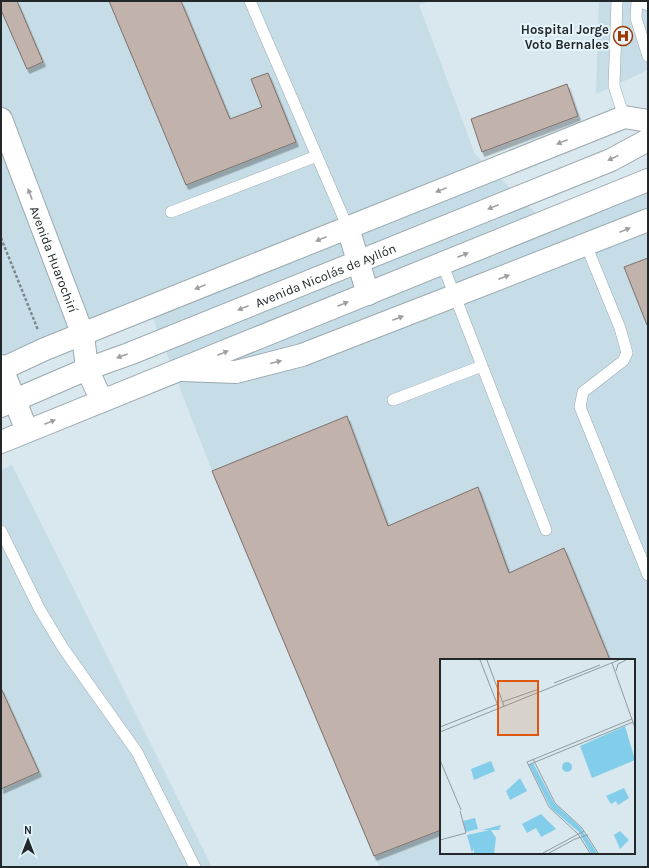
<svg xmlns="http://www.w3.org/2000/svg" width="649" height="868" font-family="Karla,sans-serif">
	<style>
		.built { fill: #c6dde7; fill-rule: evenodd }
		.building { fill: #c1b2ac; stroke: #7f716c; filter: url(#shadow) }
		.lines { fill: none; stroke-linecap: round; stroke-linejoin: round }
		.service-casing { stroke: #9aa9af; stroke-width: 12 }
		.minor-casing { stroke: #9aa9af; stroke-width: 24 }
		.tertiary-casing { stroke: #9aa9af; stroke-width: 24 }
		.secondary-casing { stroke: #9aa9af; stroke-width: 24 }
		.primary-casing { stroke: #9aa9af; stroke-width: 24 }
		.path { stroke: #7d888c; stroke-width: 2.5; stroke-dasharray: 3 2; stroke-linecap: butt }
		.service { stroke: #fff; stroke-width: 11 }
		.minor { stroke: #fff; stroke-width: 22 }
		.tertiary { stroke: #fff; stroke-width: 22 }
		.secondary { stroke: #fff; stroke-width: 22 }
		.primary { stroke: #fff; stroke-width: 22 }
		.oneway { fill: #9c9e9f }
		.labels { text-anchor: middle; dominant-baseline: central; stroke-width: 4; stroke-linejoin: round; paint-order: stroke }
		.poi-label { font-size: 13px; font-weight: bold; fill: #22282a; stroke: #e5f5fb; text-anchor: end }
		.street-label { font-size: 13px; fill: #22282a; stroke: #e5f5fb }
		.inset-road { fill: none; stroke: #8f9ba0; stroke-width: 1 }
		.view { fill: #de570e; fill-opacity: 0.15; stroke: #de570e; stroke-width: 2 }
		.inset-edge { fill: none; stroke: #22282a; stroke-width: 2 }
	</style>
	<defs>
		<filter id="shadow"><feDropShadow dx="2.5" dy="4.5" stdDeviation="0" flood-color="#0004"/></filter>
	</defs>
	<rect width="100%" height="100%" fill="#d8e8ee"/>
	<!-- built -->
	<path class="built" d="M1,1H429L419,5L475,154L537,214L648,173V867H380L374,856L212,471L147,303L1,360ZM441,660H634V853H441Z
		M599,1H648V70L596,94Z
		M12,465L212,867H1V470Z"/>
	<!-- building -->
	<path class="building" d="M1,1H17L43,62L27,69L1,10Z
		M109,1H181L230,119L262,107L251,79L268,73L296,142L186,185Z
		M567,84L578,116L482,152L471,119Z
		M648,258V325H647L624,267Z
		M347,416L388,526L478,487L509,573L564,548L610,660H441V830L374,856L212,471Z
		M1,688L39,772L1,789Z"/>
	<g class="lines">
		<!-- service casing -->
		<g class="service-casing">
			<path id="service" d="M250,1L348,228
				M617,1L614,86L624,117
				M637,1L636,18L648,56
				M638,1L648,5
				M171,212L317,156
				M586,245L620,328L627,353L623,361L583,392L580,407L648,575
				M442,263L546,530
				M393,400L482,366
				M1,531L39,608L63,648L137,752L195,867"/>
		</g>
		<!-- minor casing -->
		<g class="minor-casing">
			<path id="minor" d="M454,296L648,220"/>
		</g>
		<!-- tertiary casing -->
		<g class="tertiary-casing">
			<path id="tertiary" d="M2,369L45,349L624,117L648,121
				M182,370L236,372L302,355L454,296"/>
		</g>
		<!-- secondary casing -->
		<g class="secondary-casing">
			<g id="secondary">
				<path id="s1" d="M1,119L83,335L87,369L102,401"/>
				<path d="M1,366L27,431"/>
			</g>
		</g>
		<!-- primary casing -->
		<g class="primary-casing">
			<g id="primary">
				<path d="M348,228L368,294"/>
				<path id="s2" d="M1,406L87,369L129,354L611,160L648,140"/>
				<path d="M1,442L648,180"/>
			</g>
		</g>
		<!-- path -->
		<path class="path" d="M1,238L38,330"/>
		<!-- service -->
		<use href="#service" class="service"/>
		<!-- minor -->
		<use href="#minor" class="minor"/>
		<!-- tertiary -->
		<use href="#tertiary" class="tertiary"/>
		<!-- secondary -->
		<use href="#secondary" class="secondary"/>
		<!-- primary -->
		<use href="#primary" class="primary"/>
	</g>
	<!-- one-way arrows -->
	<defs><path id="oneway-solid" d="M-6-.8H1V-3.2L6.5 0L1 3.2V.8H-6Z"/></defs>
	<g class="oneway">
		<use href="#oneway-solid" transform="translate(562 142) rotate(158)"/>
		<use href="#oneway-solid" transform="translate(613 158) rotate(154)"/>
		<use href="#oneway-solid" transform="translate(441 190) rotate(158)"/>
		<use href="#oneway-solid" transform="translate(30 194) rotate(-111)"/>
		<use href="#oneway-solid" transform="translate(493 207) rotate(158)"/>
		<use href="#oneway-solid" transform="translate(625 230) rotate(-22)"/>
		<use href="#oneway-solid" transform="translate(321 239) rotate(158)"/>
		<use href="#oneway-solid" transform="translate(463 255) rotate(-22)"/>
		<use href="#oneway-solid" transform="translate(504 277) rotate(-21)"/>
		<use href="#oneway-solid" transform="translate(200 287) rotate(158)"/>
		<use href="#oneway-solid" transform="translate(343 304) rotate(-22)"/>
		<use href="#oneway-solid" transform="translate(243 308) rotate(158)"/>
		<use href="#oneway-solid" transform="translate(398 318) rotate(-21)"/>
		<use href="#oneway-solid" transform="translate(223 353) rotate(-22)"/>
		<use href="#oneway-solid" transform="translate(122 356) rotate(160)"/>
		<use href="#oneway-solid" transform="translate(276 362) rotate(-14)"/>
		<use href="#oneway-solid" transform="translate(50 422) rotate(-22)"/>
	</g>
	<!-- icons -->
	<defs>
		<g id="hospital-ring" transform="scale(1)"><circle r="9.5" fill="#e5f5fb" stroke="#9d3805" stroke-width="1.5"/><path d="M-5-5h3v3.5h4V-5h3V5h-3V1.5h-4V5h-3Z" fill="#9d3805"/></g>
	</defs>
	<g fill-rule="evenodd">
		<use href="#hospital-ring" x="623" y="36"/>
	</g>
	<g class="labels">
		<!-- poi labels -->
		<g class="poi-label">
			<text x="609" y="29">Hospital Jorge<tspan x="609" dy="15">Voto Bernales</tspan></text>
		</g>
		<!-- street labels -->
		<g class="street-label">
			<text stroke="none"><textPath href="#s1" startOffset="150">Avenida Huarochirí</textPath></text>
			<text stroke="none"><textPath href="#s2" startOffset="350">Avenida Nicolás de Ayllón</textPath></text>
		</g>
	</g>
	<!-- overview -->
	<g transform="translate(440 659)">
		<rect width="195" height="195" fill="#d8e8ee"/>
		<path d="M185,67L195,101L152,119L140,87ZM51,102L55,112L34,121L31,110ZM122 108a5 5 0 1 1 10 0a5 5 0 1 1-10 0ZM93,104L114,144L140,168L157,194H151L139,173L111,149L89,106ZM80,119L87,132L70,141L66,132ZM184,129L189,139L178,146L176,142L171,145L166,137ZM101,155L116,170L101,178L96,169L87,174L82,165ZM35,159L38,170L26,173L23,162ZM61,166L59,171H51L56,179L54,194H34V189L32,194L27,176L50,171H42ZM180,172L189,181L180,190L174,176Z" fill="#82cde9"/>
		<path class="inset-road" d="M40,1L58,47M47,1L64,47M172,4L195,69M176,12L178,5L186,1M114,24L160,6M62,43L99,30M0,68L58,45M0,73L179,1M93,100L115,144L142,169L158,194M0,101L21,151M88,106L193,63M0,181L26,174L20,152M103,194L144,172M109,194L135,180L148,176M150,194L138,175L109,148L87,103L192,60"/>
		<path class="view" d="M58,22H98V76H58Z"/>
		<rect width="195" height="195" class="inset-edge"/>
	</g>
	<!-- border -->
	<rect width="649" height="868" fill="none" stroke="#22282a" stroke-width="4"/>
	<!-- north arrow -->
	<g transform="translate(28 840)" stroke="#e5f5fb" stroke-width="3" paint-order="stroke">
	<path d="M0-3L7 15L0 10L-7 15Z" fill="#22282a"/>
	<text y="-6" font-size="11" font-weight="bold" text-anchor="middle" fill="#22282a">N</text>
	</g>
</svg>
